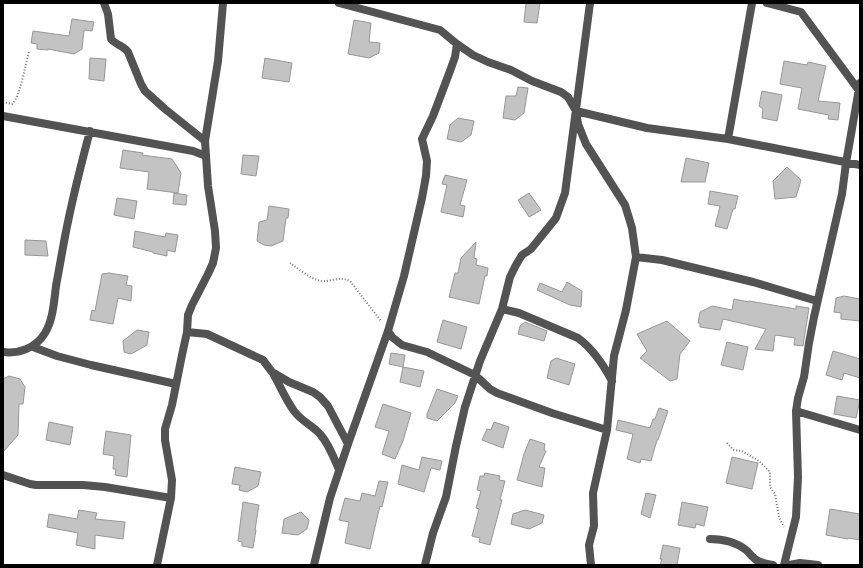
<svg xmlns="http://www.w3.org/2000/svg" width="863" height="568" font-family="Rubik,sans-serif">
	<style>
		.building { fill: #c3c3c3; stroke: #979797 }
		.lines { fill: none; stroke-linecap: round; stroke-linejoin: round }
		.path { stroke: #757575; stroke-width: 2; stroke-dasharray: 1 2; stroke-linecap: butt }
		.minor { stroke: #535353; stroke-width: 8 }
	</style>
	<rect width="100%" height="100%" fill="#fff"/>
	<!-- building -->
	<path class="building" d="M526,3H540L537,23L524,22Z
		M72,19L94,22L92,31L84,30L82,49L74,54L48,49V50L37,49V44L31,43L33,31L69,36Z
		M354,20L371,23L369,42L380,43L379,53L369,58L348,54Z
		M90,58L106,59L104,81L89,79Z
		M265,58L292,63L289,82L262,78Z
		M784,61L807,65L808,62L826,66L818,101L840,103L838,120L828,119L829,115L798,109L802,88L780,84Z
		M518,87L528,88L524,113L515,120L503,118L506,96H516Z
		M762,91L782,95L777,121L762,118L763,109L759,106Z
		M458,118L474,121L471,135L461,142L447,139L450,125Z
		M123,150L143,153L142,155L172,159L181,173L178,193L147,189L149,172L120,168Z
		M243,155L259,156L256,176L241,174Z
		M686,158L709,163L705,182H681Z
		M787,167L801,180L796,197L775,199L773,181Z
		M445,175L467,180L460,205L465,206L463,217L441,212L447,185L442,184Z
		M710,191L738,196L735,209H733L727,229L715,226L720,206L708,204Z
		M174,193L187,195L186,205L173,204Z
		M529,193L541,210L529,217L518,200Z
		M117,198L137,201L134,219L114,215Z
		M269,206L289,209L288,218H286L283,241L271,246L264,245L257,241L259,222L267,220Z
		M135,231L165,237L166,233L178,235L175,252L167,250V256L153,253V252L133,247Z
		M25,240L46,241L48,256L25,255Z
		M476,242L474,258L477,259L476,265L488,268L487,276H485L479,304L449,297L455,273H458L461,258Z
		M109,273L128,276L126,285L132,286L131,301L118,298L113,324L90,320L92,310L95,311L102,274Z
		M567,282L582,291L581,307L570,305L537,290L540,283L562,292Z
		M844,296L860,299V321L841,319V313L834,312L836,298Z
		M734,299L749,302V301L796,309V306L809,308L803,346L794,345L795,338L775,335L773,351L755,349L766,329L723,319L720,330L700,327V323H698L700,312L712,306L732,310Z
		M443,320L467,327L461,349L437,342Z
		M667,321L690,341L680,354L677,379L670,381L640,358L647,351L637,334Z
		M525,322L547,331L544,341L518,334L520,326Z
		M137,330L149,332L147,345L131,354L124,352L123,341Z
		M727,342L748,347L743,370L721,365Z
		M833,351L860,359V378L844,373L842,380L826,375Z
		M391,353L405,355L403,367L389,364Z
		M556,358L575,364L569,385L547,378L551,361Z
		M403,367L424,371L420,387L400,382Z
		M9,376L20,379L25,387L23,404H19L18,435L3,452V379Z
		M437,389L458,396L455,403L437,421L427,418V414Z
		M837,396L860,400L856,418L834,414Z
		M383,404L411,413L403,441L395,459L382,454L389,431L375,427Z
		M659,408L668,411L658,440H657L651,461L641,459L640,463L627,459L633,434L616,430L618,420L650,428L653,419H655Z
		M49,422L73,427L70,445L46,440Z
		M494,422L509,427L503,448L482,440L487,429L491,430Z
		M106,431L131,435L127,477L115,475L116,469H113L114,456L103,454Z
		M530,439L545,444L544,450L546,451L539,467L545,468L542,487L517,480L524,454Z
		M422,457L442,461L440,470L431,468L424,492L398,484L402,465L419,470Z
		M732,457L758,463L752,489L726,483Z
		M235,467L261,472L258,486L247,492L239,490L240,485L232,484Z
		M485,473L500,476L499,480L505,481L500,500H502L490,545L479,542L480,538L472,536L479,509L476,508L481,491L477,490L480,476H484Z
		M379,481L388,482L382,507L380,506L375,527L370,549L345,543L349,522L339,520L345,498L360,501L362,493L375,496Z
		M646,493L656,495L650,518L641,514Z
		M243,502L259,505L255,530H256L253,548L242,546V542L238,541Z
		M682,502L708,507L704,526L696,524L695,528L678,525Z
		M830,509L860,514V540L848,538V539L826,535Z
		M79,510L97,513L95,519L125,522L123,539L95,535V549L76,545L78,533L47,527L49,514L77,519Z
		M525,510L544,515L542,523L529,529L511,524L513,514Z
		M301,512L309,520L307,529L298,535L282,533L284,519Z
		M663,545L680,548L677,565H660L662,559H660Z"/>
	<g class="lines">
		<!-- path -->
		<path class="path" d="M3,102L12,104C20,98 26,62 29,51
			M290,263C299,269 310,279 321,281C331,282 340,276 350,281L381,321
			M727,443L734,450L742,451L759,461L770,472V487L775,494L779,517L784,527"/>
		<!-- minor -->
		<path class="minor" d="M104,3L108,14L111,39C116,45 124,46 128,52L141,84L145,91L165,109L205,141
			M339,3L440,30L457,44L473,55L488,62L511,70L532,81L561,92L568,97L576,111L578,124L586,144L625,205L632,228L636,257L626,310L614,356L607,430L593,493L594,526L589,545L591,565
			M767,3L801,12L860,92
			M576,111L647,128L728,139L860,165
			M3,116L193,151L206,156
			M728,139L752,3
			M636,257L662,260L753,282L780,290L817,301
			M502,309L519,313L578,338C593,349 603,364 612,381
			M388,331L392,337L402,345L427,352L475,375L490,389L497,393L552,413L607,430
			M187,332L207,334L263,360L272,372L289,382L313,392L320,397L328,406L348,444
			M33,347L57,356L91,365L176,384
			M3,352C19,354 36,348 45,333C53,320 54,302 56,286C58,275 60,264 62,253C69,212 79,172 90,131
			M273,373C280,386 286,400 294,411C301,421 312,425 320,434C329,444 334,458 339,470
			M796,411L860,430
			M3,475L30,484L36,485H83L105,487L171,498
			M710,539C723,539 736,542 746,550C749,552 750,555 753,557C758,563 766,564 773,565
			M157,565L171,498L172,480L165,440V429L172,405L182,355L187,332L188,315L192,305L208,274L213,263L216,248L215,231L208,186L205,141L218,61L223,3
			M314,565L330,498L348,444L388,331L404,276L422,198L426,176L427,161L422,139L433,116L450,71L455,57L457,44
			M425,565L433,533L446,497L456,446L465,407L480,361L502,309L510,277L516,265L522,255L531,249L556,218L565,193L590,3
			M784,565L796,517L798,477L796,411L798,398L804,377L809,343L814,317L842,194L846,163L860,83
			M789,565L800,563L818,565"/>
	</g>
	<!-- border -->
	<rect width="863" height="568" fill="none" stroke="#000000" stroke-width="8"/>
</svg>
